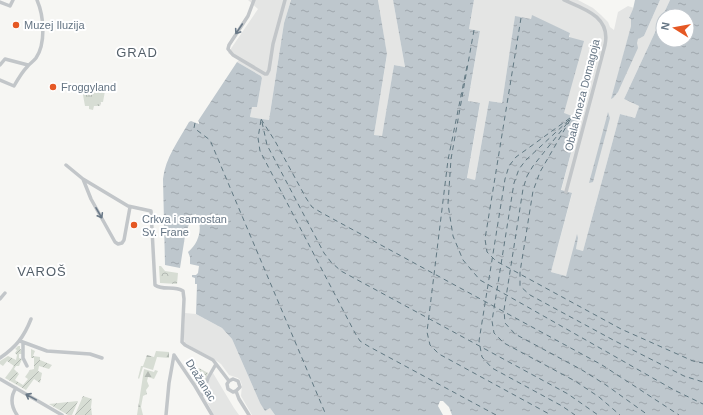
<svg xmlns="http://www.w3.org/2000/svg" width="703" height="415" font-family="Helvetica,sans-serif">
	<style>
		.built { fill: #e4e5e4 }
		.grass { fill: url(#grass-tufts) }
		.forest { fill: url(#forest-firs) }
		.park { fill: url(#park-crowns) }
		.garden { fill: url(#garden-furrows) }
		.water { fill: url(#water-ripples); fill-rule: evenodd }
		.lines { fill: none; stroke-linecap: round; stroke-linejoin: round }
		.ferry { stroke: #607781; stroke-width: 1; stroke-dasharray: 5 4; stroke-linecap: butt }
		.minor { stroke: #c2c6c9; stroke-width: 3.5 }
		.oneway { stroke: #6a7987 }
		.poi-dot { fill: #e55824; stroke: #fff; stroke-width: 1.5 }
		.labels { text-anchor: middle; dominant-baseline: central; stroke-width: 4; stroke-linejoin: round; paint-order: stroke }
		.poi-label { font-size: 11px; fill: #657584; stroke: #fff; text-anchor: start }
		.street-label { font-size: 11px; fill: #657584; stroke: #fff }
		.quarter-label { font-size: 13px; letter-spacing: 1px; fill: #535f69; stroke: #fff }
	</style>
	<defs>
		<pattern id="grass-tufts" width="24" height="20" patternUnits="userSpaceOnUse"><rect width="24" height="20" fill="#d7ddd4"/><path d="M3 7l-1-3M5 7V3M7 7l1-3M15 17l-1-3M17 17v-4M19 17l1-3" fill="none" stroke="#b2b8b2"/></pattern>
		<pattern id="forest-firs" width="22" height="20" patternUnits="userSpaceOnUse"><rect width="22" height="20" fill="#d7ddd4"/><path d="M5 1l3.5 6h-7zM16 11l3.5 6h-7z" fill="#b2b8b2"/></pattern>
		<pattern id="park-crowns" width="20" height="18" patternUnits="userSpaceOnUse"><rect width="20" height="18" fill="#d7ddd4"/><path d="M2 6a3 3 0 1 1 6 0M12 15a3 3 0 1 1 6 0" fill="none" stroke="#b2b8b2"/></pattern>
		<pattern id="garden-furrows" width="10" height="10" patternUnits="userSpaceOnUse"><rect width="10" height="10" fill="#d7ddd4"/><path d="M-1 1l2-2M0 10L10 0M9 11l2-2" fill="none" stroke="#b2b8b2"/></pattern>
		<pattern id="water-ripples" width="26" height="14" patternUnits="userSpaceOnUse"><rect width="26" height="14" fill="#bec7cd"/><path d="M2 4q2-2 4 0t4 0M15 11q2-2 4 0t4 0" fill="none" stroke="#9ea6ac"/></pattern>
	</defs>
	<rect width="100%" height="100%" fill="#f6f6f3"/>
	<!-- built -->
	<path class="built" d="M248,0H291L284,23L269,120L250,117L252,106L257,107L262,78L261,76L237,62L239,60L228,53L258,9Z
		M378,0H393L405,67L394,65L382,137L374,135L387,55Z
		M474,0H578L593,8L601,15L608,22L610,27L614,30L618,12L628,6L634,8L629,18L631,19V26L612,99L638,39L644,36L660,0H670L624,99L639,106L635,118L620,114L583,251L576,249L578,238L566,276L551,272L572,194L561,191L580,119L564,114L570,33L532,16L531,19L515,17L502,103L489,101L475,180L467,179L480,104L468,102L480,31L469,29Z
		M185,313L196,314L222,328L232,339L260,403L270,408L275,415H252L241,396L242,385L240,380L238,378L229,375L221,364L214,359L185,343L184,340V332Z
		M213,373L234,408L239,415H214L204,396L209,378Z"/>
	<!-- grass -->
	<path class="grass" d="M86,87L105,91L103,102H101L100,106H94L93,110L89,109V106H85L83,95Z"/>
	<!-- forest -->
	<path class="forest" d="M156,351L169,352V358L157,357L153,370L143,367L139,379L138,378L141,366H143L147,355L154,357Z
		M144,369L154,372L155,370L158,371L154,379L148,377L147,381L149,386L146,390L147,394L143,396L141,407L143,415H137Z"/>
	<!-- park -->
	<path class="park" d="M159,266H161L165,271L178,273L177,284L160,283Z"/>
	<!-- garden -->
	<path class="garden" d="M18,346H20V349L22,350V354H19V358L22,359L19,366H16L14,369L19,374L15,380L23,385L28,379L25,377L30,370L34,369V358H31V349L35,351L33,356L40,357V360L52,365L49,369L39,366L38,371L42,373L40,383L34,379L26,390L5,378L14,366L7,361L3,366L0,364V361L8,356L16,360L17,355L15,353L17,350L15,349Z
		M199,368L208,373L203,389L195,383L192,376Z
		M83,396L92,399L91,407L92,415H75Z
		M78,401L72,415H68L49,404Z"/>
	<!-- water -->
	<path class="water" d="M291,0H378L387,54L374,135L382,136L394,65L405,67L393,0H474L469,29L480,31L468,101L480,103L467,178L475,180L489,101L502,103L515,16L531,19L532,15L570,33L569,37L584,41L564,113L580,119L561,190L572,193L551,272L566,276L577,234L578,238L576,249L583,251L620,114L635,118L639,106L624,99L670,0H703V415H452L449,407L443,401H440L438,406L443,415H275L270,408L265,411L260,403L232,339L222,328L196,314L197,284H195V278L192,277V275H196L198,273L199,266L190,264V257L188,252C200,242 203,227 196,214L192,215L185,236L180,268L165,265L163,179C165,158 179,140 189,122L191,121L199,124V122L198,121L237,62L261,76L262,78L257,107H252L250,117L269,120L284,23ZM663,16H687V40H663Z
		M635,0H660L644,36L638,39L637,43L638,48L618,92L613,98L611,99L631,26V19L629,18L633,9Z
		M608,112L610,118L593,182L589,183Z"/>
	<g class="lines">
		<!-- ferry -->
		<path class="ferry" d="M521,18L485,239L487,252L496,261L621,329L693,361L703,363
			M474,30L451,159L448,204L453,236L463,260L480,280L674,390L703,404
			M467,66L448,160L427,332L430,345L439,354L551,415
			M573,116L533,166L527,176L523,189L504,310L505,323L515,334L582,370L606,385L648,415
			M570,118L516,157L509,166L505,179L479,341L482,357L492,368L562,406L575,415
			M261,119L275,141L306,198L312,207L322,213L602,365L679,415
			M261,120L258,138L260,151L355,333L360,341L368,346L496,415
			M569,120L526,160L519,169L514,183L492,321L494,333L504,343L575,381L599,397L620,415
			M570,120L540,172L533,191L520,272V286L530,295L615,341L684,376L703,382
			M262,122L267,145L324,253L331,262L341,271L568,394L598,415
			M195,123L194,128L210,140L326,415"/>
		<!-- minor -->
		<path class="minor" d="M254,0L248,16L229,45L228,49L233,55L265,74H267L269,70L273,44L285,0
			M564,0C585,9 611,17 605,45L566,192
			M0,2L10,6L13,0
			M0,65L5,59L28,65
			M0,80L14,86C18,79 22,72 27,67C29,64 33,62 36,58C46,43 44,16 37,0
			M66,165L83,179L128,206L151,211L155,285C163,291 174,285 183,291L184,299L182,342L185,345L213,360L229,381
			M83,179L91,199L115,242L118,244L122,243L124,240L130,207
			M0,299L5,293
			M20,341L47,351L90,354L102,358
			M23,342V358L27,366
			M174,355L195,386L212,415
			M0,358C16,347 24,337 31,319
			M0,379L62,415
			M229,381L233,379L238,381L240,387L236,391
			M229,381L227,384L228,389L233,392L236,391
			M16,388C10,397 11,406 17,415
			M236,391L239,399L249,415
			M201,396L203,394L208,378L216,364
			M166,415L169,383L174,355"/>
	</g>
	<!-- one-way arrows -->
	<defs><path id="oneway-shaft" d="M-6 0H5M1.5-3L5.5 0L1.5 3" fill="none" stroke-width="1.6" stroke-linecap="round" stroke-linejoin="round"/></defs>
	<g class="oneway">
		<use href="#oneway-shaft" transform="translate(239 29) rotate(124)"/>
		<use href="#oneway-shaft" transform="translate(99 213) rotate(60)"/>
		<use href="#oneway-shaft" transform="translate(31 397) rotate(-151)"/>
	</g>
	<!-- markers -->
	<g class="poi-dot">
		<circle cx="16" cy="25" r="4"/>
		<circle cx="53" cy="87" r="4"/>
		<circle cx="134" cy="225" r="4"/>
	</g>
	<g class="labels">
		<!-- poi labels -->
		<g class="poi-label">
			<text x="24" y="25">Muzej Iluzija</text>
			<text x="61" y="87">Froggyland</text>
			<text x="142" y="219">Crkva i samostan<tspan x="142" dy="13">Sv. Frane</tspan></text>
		</g>
		<!-- street labels -->
		<g class="street-label">
			<text transform="translate(582 95) rotate(-76)">Obala kneza Domagoja</text>
			<text transform="translate(201 380) rotate(58)">Dražanac</text>
		</g>
		<!-- quarter labels -->
		<g class="quarter-label">
			<text x="137" y="52">GRAD</text>
			<text x="42" y="271">VAROŠ</text>
		</g>
	</g>
	<!-- north arrow -->
	<g transform="translate(675 28) rotate(281)"><circle r="19" fill="#ffffff" stroke="#c1c8ce"/>
	<path d="M0-3L7 15L0 10L-7 15Z" fill="#e55824"/>
	<text y="-6" font-size="11" font-weight="bold" text-anchor="middle" fill="#657584">N</text>
	</g>
</svg>
